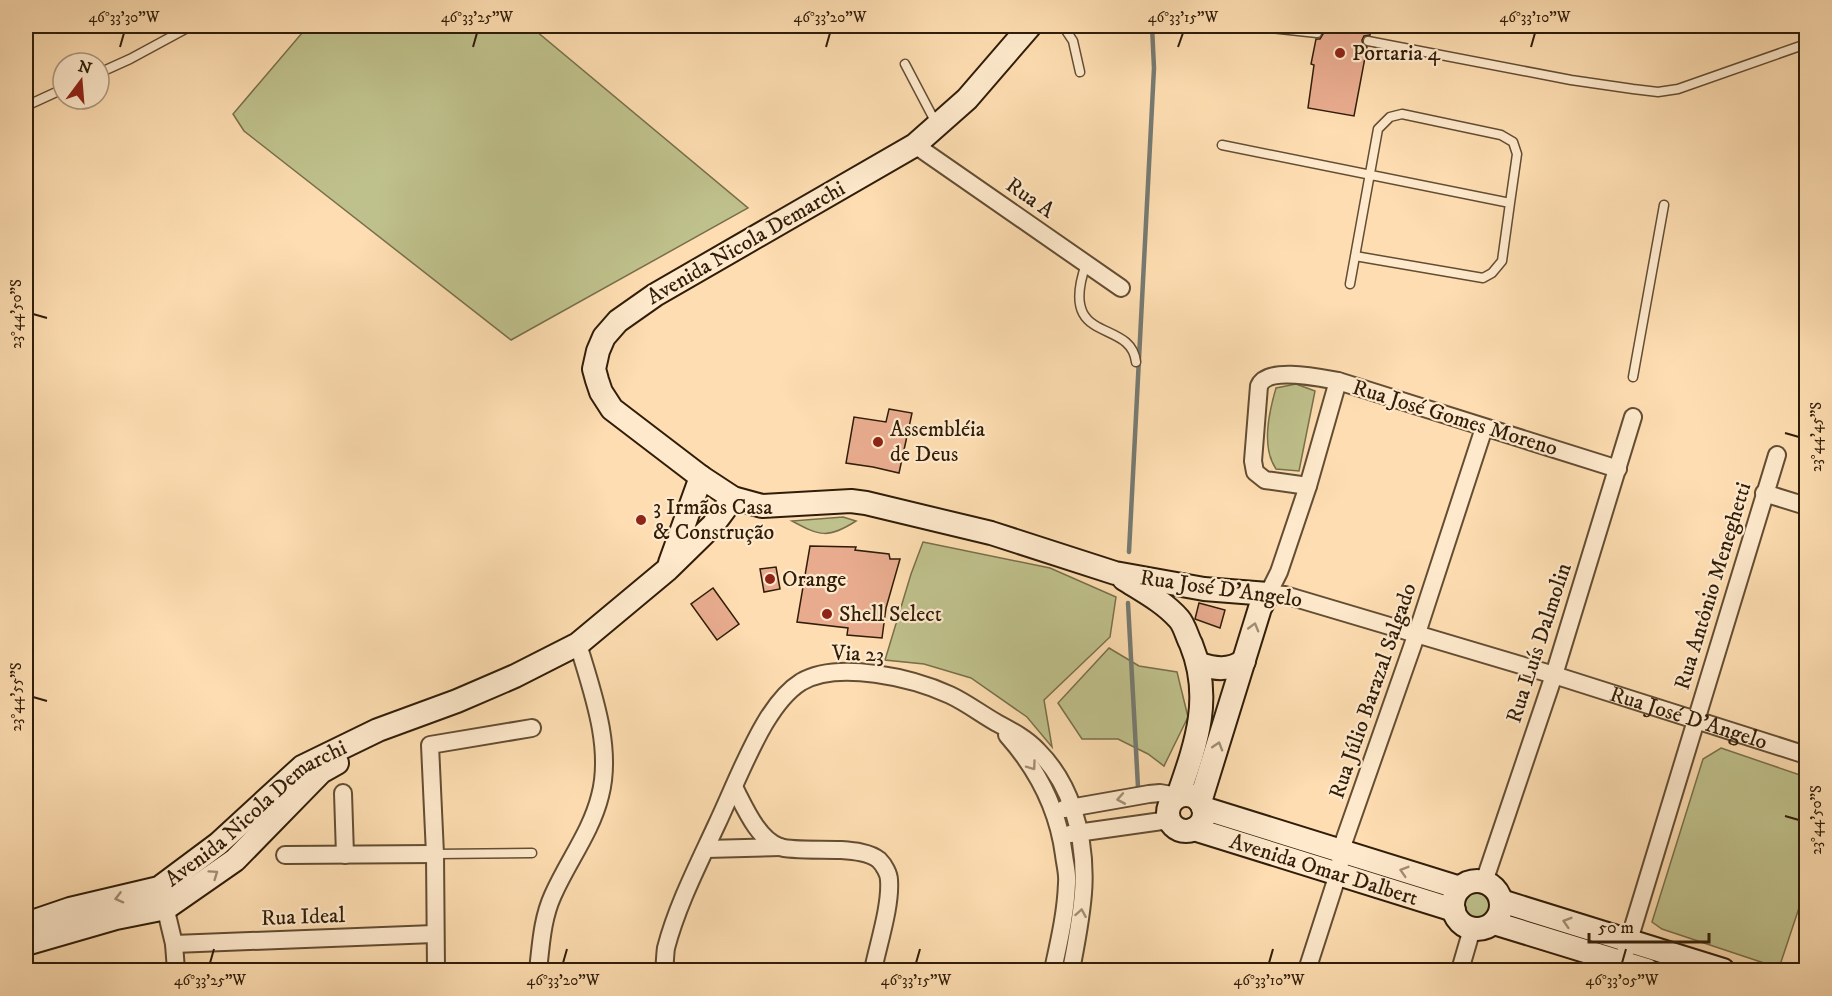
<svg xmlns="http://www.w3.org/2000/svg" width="1832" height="996" font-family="'IM FELL DW Pica',serif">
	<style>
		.green { fill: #bfc18c; stroke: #786f4a; stroke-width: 1.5 }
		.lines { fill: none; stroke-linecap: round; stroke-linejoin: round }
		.stream { stroke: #767a72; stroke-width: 4.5 }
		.building { fill: #e8ab8e; stroke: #301d09; stroke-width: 1.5 }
		.lane-casing { stroke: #634d33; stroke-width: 11 }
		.street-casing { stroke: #634d33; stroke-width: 20 }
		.secondary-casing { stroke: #301d09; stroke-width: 26 }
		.lane { stroke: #fee9cc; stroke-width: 8 }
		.street { stroke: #fee9cc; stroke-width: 16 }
		.secondary { stroke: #fee9cc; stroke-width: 22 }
		.oneway { stroke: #a18d74 }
		.ticks { fill: none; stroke: #301d09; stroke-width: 2 }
		.poi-dot { fill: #8f2418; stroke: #fee9cc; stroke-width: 2 }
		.labels { text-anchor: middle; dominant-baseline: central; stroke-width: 4.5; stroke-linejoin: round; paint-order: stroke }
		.poi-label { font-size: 22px; fill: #301d09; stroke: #fee9cc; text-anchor: start }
		.street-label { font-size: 22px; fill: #301d09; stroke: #fee9cc }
		.neatline { fill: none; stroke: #301d09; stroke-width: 2 }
		.ticks-label { font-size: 15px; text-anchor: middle; fill: #301d09 }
	</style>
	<rect width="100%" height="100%" fill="#fdddb1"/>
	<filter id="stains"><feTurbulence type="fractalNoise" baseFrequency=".00333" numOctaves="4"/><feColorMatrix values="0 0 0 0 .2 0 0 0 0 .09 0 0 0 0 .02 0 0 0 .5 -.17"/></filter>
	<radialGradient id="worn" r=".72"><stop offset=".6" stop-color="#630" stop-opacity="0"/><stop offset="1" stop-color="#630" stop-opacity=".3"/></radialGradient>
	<!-- green -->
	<path class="green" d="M308,26H530L748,208L511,340L244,131L233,114Z
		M1296,384L1315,391L1299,471L1276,469C1261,447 1269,412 1276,388Z
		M843,517L856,521C828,539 820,536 792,521Z
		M923,542L1050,568L1116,597L1110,637L1044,700L1052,747L1027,717L971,678L924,664L885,660L911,574Z
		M1109,648L1139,666L1177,672L1188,717L1164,766L1148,754L1118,739H1082L1058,703Z
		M1721,748L1806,777V887L1779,968L1662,929L1652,922L1703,759Z
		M1463 906a13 13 0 1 1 26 0a13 13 0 1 1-26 0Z"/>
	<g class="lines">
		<!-- stream -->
		<path class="stream" d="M1129,552L1154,68L1152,26
			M1128,603L1138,787"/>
	</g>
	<!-- building -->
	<path class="building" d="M1318,26H1371L1370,35L1364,36L1362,40L1363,45L1367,47L1354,116L1308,108L1314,65L1311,64L1316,39H1320L1323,34V30Z
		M889,409L912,413L899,473L873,467L846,463L854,417L886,422Z
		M810,546L856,547L855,550L889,554L890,559H900L886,608L882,638L847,635L848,628L797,622Z
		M776,567L780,589L764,592L760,569Z
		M713,588L739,624L717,640L691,604Z
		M1199,603L1225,610L1220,628L1195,619Z"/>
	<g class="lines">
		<!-- lane casing -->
		<g class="lane-casing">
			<path id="lane" d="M1063,26L1073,41L1080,72
				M1253,26L1317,33
				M1368,41L1571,80L1633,89L1658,92L1678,89L1806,44
				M905,64L937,125
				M99,73L130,59L191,26
				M26,106L63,89
				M1222,145L1510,203L1517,154L1513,142L1501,135L1402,114L1390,117L1378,129L1350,284
				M1355,256L1483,278L1492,273L1502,261L1510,203
				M1086,264C1057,347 1131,317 1136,362
				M1633,377L1664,205
				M435,854L532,853"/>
		</g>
		<!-- street casing -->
		<g class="street-casing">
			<g id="street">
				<path d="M915,145L1121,288"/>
				<path id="s1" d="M1618,469L1338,381L1308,486L1279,572L1268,594L1285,595L1554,675L1806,755"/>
				<path d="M1308,486L1265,480L1255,472L1253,461L1259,386C1267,366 1321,378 1338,381"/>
				<path d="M1764,493L1806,506"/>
				<path d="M1007,735C1038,770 1058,809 1064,855C1065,864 1068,874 1067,883C1066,913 1059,942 1053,970"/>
				<path d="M734,787C744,806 758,840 780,847C791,851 826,849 840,850C853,851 869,852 879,860C884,865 889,874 889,880C891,906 878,945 873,970"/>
				<path d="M343,793L345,855"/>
				<path d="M1064,809L1149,794L1160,793L1178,796"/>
				<path d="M1070,834L1169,820"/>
				<path d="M706,849L780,847"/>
				<path d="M285,855L435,854"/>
				<path d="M1484,882L1554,675L1633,417"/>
				<path d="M163,898L174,944L176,970"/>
				<path d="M174,944L434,934"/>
				<path d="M1626,950L1777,455"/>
				<path d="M436,970L435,854L430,745L532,728"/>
				<path d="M538,970C541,945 542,919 553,895C568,861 591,832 600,796C613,747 592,691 578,644"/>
				<path d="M664,970C665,963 665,955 666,948C677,906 698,865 716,826C732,792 746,755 765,723C774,708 785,692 801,682C838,660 913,678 950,695C967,703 981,714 997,723C1012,731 1027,739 1038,751C1054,767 1066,788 1073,809C1092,867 1082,913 1071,970"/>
				<path d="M1307,970L1338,874L1344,841L1417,633L1484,428"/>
				<path d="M1460,970L1472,929"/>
			</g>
		</g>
		<!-- secondary casing -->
		<g class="secondary-casing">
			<g id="secondary">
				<path d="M1030,26L967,99L915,145L655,295L618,321L604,337L598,351L594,369L597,380L601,392L612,409L701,477L733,498L762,506L851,501L866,503L991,533L1115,573L1204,589L1268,594L1260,608L1200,802"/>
				<path d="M670,563L701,477"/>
				<path d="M1124,579C1143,591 1164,602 1179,619C1185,626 1187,637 1191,644C1213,698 1196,744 1178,796"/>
				<path d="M1199,664C1215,669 1229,671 1244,661"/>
				<circle cx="1186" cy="813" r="18"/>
				<path d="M1203,808L1460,888"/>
				<path id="s2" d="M1194,829L1454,910"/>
				<circle cx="1477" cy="905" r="24"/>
				<path d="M1501,901L1723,970"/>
				<path d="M1494,923L1647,970"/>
				<path id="s3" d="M26,924L70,909L159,888L218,844L302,767L378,730L457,701L515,676L578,644L668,569L713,525L733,498"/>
				<path d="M26,944L116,918L166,908L235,860L321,772L337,763"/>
			</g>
		</g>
		<!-- lane -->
		<use href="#lane" class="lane"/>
		<!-- street -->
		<use href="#street" class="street"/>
		<!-- secondary -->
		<use href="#secondary" class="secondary"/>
	</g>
	<!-- one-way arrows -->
	<defs><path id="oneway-chevron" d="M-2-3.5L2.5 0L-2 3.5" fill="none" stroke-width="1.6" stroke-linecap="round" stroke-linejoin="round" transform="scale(1.5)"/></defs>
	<g class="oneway">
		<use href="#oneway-chevron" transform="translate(1254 627) rotate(-74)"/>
		<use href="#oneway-chevron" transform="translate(1218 746) rotate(-73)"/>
		<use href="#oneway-chevron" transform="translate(1032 766) rotate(54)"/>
		<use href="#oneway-chevron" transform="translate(1121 799) rotate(170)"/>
		<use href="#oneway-chevron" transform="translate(1404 871) rotate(-163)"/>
		<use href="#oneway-chevron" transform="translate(214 874) rotate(-35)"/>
		<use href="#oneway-chevron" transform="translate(119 898) rotate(166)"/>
		<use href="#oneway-chevron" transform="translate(1081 913) rotate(-80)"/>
		<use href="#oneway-chevron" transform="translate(1567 922) rotate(-163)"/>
	</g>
	<!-- ticks -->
	<path class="ticks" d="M120,47L124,33M473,47L477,33M826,47L830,33M1178,47L1183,33M1531,47L1535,33M33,314L47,318M1785,433L1799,437M33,697L47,701M1785,816L1799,820M210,963L214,949M563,963L567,949M916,963L920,949M1269,963L1273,949M1622,963L1626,949"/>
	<!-- markers -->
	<g class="poi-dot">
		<circle cx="1340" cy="53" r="6"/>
		<circle cx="878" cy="442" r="6"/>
		<circle cx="641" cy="520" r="6"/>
		<circle cx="770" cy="579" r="6"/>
		<circle cx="827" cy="614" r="6"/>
	</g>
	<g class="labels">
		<!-- poi labels -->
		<g class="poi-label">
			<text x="1352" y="53">Portaria 4</text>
			<text x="890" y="429">Assembléia<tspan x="890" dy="25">de Deus</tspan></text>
			<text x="653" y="507">3 Irmãos Casa<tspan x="653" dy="25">&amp; Construção</tspan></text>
			<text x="782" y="579">Orange</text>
			<text x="839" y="614">Shell Select</text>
		</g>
		<!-- street labels -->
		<g class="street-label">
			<text transform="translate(1030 198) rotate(35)">Rua A</text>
			<text transform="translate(746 243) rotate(-30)">Avenida Nicola Demarchi</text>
			<text transform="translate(1455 418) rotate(17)">Rua José Gomes Moreno</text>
			<text transform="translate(1713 586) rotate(-73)">Rua Antônio Meneghetti</text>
			<text transform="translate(1221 589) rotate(8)">Rua José D'Angelo</text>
			<text transform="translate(1539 643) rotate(-72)">Rua Luís Dalmolin</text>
			<text transform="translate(858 654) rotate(2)">Via 23</text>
			<text transform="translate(1373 691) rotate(-71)">Rua Júlio Barazal Salgado</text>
			<text stroke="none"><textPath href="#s1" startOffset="957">Rua José D'Angelo</textPath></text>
			<text stroke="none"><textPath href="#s3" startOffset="261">Avenida Nicola Demarchi</textPath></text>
			<text stroke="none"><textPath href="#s2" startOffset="136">Avenida Omar Dalbert</textPath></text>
			<text transform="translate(303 917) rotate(-2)">Rua Ideal</text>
		</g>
	</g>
	<!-- margin -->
	<rect width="1832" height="996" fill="none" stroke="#fdddb1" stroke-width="66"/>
	<!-- north arrow -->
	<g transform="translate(81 81) rotate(16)"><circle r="28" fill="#fee9cc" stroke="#ac977e" stroke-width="1.5"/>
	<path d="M0-4.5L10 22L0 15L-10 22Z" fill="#8f2418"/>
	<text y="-9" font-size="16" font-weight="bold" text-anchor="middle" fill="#301d09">N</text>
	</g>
	<!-- scale -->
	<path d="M1589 933v9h120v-9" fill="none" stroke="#301d09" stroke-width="3"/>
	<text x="1598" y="933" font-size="18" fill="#301d09" stroke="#fee9cc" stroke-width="4.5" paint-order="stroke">50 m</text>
	<rect x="33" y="33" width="1766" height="930" class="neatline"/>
	<g class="ticks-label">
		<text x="124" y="22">46°33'30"W</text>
		<text x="477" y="22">46°33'25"W</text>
		<text x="830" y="22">46°33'20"W</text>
		<text x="1183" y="22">46°33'15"W</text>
		<text x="1535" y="22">46°33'10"W</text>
		<text transform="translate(16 314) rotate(-90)" y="5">23°44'50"S</text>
		<text transform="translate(1816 437) rotate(-90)" y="5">23°44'45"S</text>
		<text transform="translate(16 697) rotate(-90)" y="5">23°44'55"S</text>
		<text transform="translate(1816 820) rotate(-90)" y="5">23°44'50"S</text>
		<text x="210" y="985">46°33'25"W</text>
		<text x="563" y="985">46°33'20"W</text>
		<text x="916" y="985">46°33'15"W</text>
		<text x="1269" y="985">46°33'10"W</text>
		<text x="1622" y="985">46°33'05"W</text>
	</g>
	<rect width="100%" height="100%" filter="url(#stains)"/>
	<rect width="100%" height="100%" fill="url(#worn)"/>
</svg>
